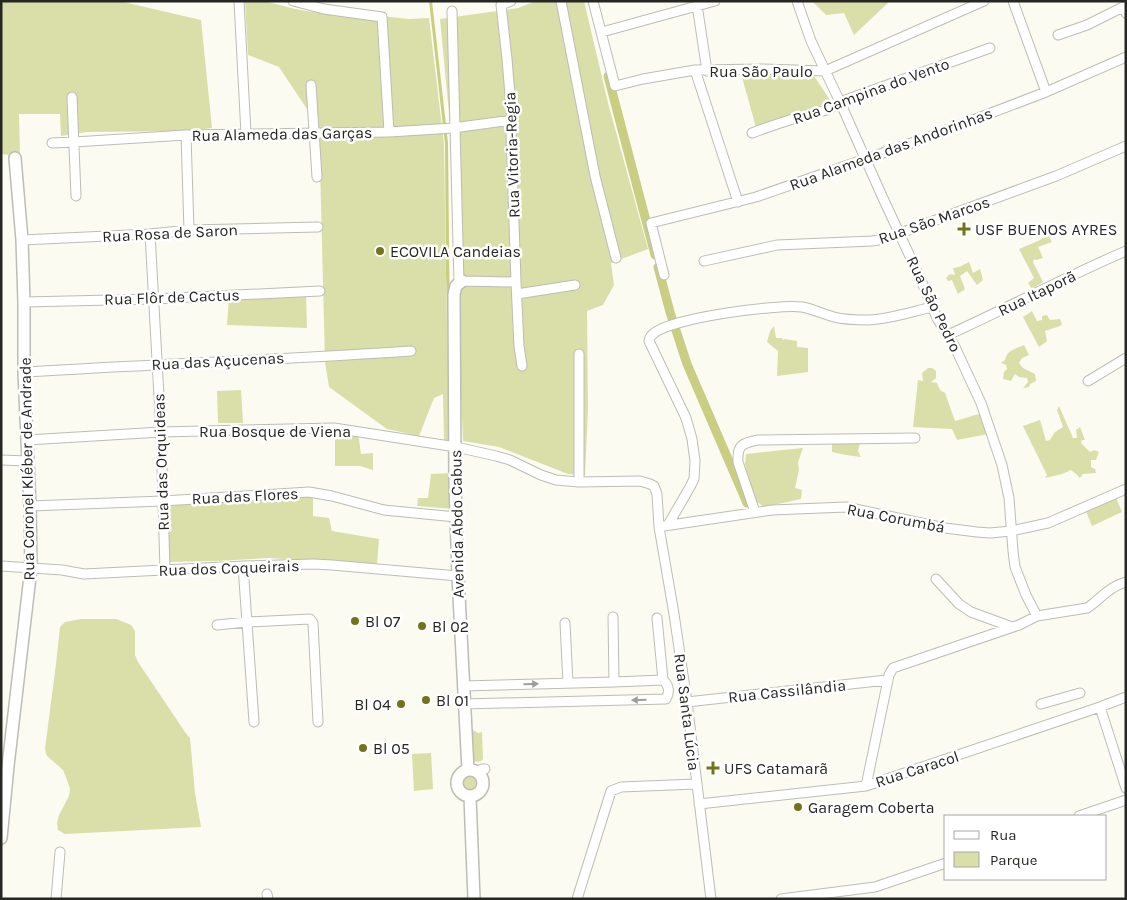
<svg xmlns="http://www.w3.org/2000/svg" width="1127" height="900" font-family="Karla,sans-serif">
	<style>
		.green { fill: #dadea9 }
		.water { fill: #cace83 }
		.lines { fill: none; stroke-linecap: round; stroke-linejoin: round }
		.canal { stroke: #cace83; stroke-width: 9 }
		.minor-casing { stroke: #bcbdb4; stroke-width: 11 }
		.major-casing { stroke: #bcbdb4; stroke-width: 14 }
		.minor { stroke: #fff; stroke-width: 9 }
		.major { stroke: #fff; stroke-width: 11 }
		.oneway { fill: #9d9d9c }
		.poi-dot { fill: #72741b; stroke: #fff; stroke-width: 2 }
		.labels { text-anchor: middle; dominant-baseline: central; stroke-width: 5; stroke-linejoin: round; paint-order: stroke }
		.street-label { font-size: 16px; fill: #262623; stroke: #fff }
		.poi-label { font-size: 16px; fill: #262623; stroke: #fff; text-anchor: start }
	</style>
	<rect width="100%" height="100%" fill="#fbfbf2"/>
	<!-- green -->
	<path class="green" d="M1,1H119L201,20L212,128L189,131L87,132L61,136L60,114H19L20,156L1,154Z
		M245,1H264L295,9L331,15L390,17L410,19L429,18L444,144L446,276L450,440H444L443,394L434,398L419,436L387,429L329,387L325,362L319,127L279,67L248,55Z
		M536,1H584L608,103L648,249L611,263L614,285L603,305L587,311L588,409L585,475L568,474L499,447L463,441L450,123L440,19L518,8Z
		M812,1H889V2L854,35L844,13L826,15Z
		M740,70L812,73L832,103L825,108L757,131Z
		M1048,235L1052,242L1038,247L1043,258L1036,260L1034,259L1033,262L1043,282L1032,289L1028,283L1034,278L1019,249L1038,241Z
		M969,262L973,273L980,269L983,280L977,285L967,271L960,276L965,289L958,294L952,280L948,281L946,278L950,274L955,275L953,268L959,267Z
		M306,294L307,328L227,325L229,297Z
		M1032,311L1037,321L1042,320V316L1047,315L1050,320L1060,319L1062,324L1060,326L1045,331L1047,341L1039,347L1023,317Z
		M774,326L776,338H782L783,340L785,339L797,341V347L808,348V372L777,376L778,351L767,342L770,331Z
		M1024,345L1029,355L1022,358L1019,363L1023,368L1035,374L1036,381L1030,384L1029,387L1023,388L1028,382L1027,378L1019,377L1015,374L1011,381L1003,379L1004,372L1007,369L1006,365L1001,363L1005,360C1007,350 1015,349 1024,345Z
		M928,368H932L936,371V378L931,382L937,383L940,390L945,393L955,421L982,413L988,434L957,440L952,429L913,427L918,380L923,381L922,373Z
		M241,390L243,423H218L217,391Z
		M1059,406L1073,438H1077L1076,430L1080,427L1085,440H1082L1081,443L1090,452L1094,450L1099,452L1096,460H1091V467L1095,469L1096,473L1083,474L1080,478L1076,474L1071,470L1062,474L1045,478L1047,475L1023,426L1040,420L1046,441L1050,440L1055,432L1063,427L1057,410Z
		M323,429L358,432L361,454L373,453V470L360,466H335V437H325Z
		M832,442L860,443L858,451L861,457L846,455L832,452Z
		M803,448L798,462L799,470L795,488L802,490L801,499L764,507L753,499L745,464L746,454Z
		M453,473L454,509L417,506L418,498H428L431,474Z
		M1115,495L1122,512L1092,526L1085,509Z
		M313,496V516L329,518L332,531L379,539L377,565L269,558L217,561L169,562L168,505Z
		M81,619H116L131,625L135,631V655L138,662L185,732L190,738L195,793L201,827L65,834L58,830L57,823L59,815L69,796L70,789L66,777L63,770L47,756L45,749L46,741L56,664L60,627L65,622Z
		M470,728L478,733L482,732L483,759L481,761L477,762L473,760Z
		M431,753L433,789L414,791L412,754Z
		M460 784a10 10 0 1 1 20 0a10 10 0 1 1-20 0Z"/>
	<!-- water -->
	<path class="water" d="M429,1H432L448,143L451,437L446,274L445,144Z"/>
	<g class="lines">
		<!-- canal -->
		<path class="canal" d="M608,76L655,255
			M658,267L670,312L687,364L747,503"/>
		<!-- minor casing -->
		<g class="minor-casing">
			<path id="minor" d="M239,1L246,134
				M293,1L324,9L382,17L389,132
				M511,1L501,5L507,59L512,120L511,132L516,282L519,346L522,366
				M561,1L595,176L616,258
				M593,1L615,86L643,79L695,70L763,69L825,71L984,1
				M797,1L811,41L840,102L882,196L920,278L937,318L955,347L981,403L1002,465L1009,498L1013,551L1015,567L1026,595L1037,616
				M1013,1L1046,92
				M697,5L707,71
				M452,11L459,283
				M602,32L715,1
				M1058,35L1087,25L1123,7L1126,13
				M695,70L738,202
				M311,85L317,177
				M72,97L76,196
				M752,133C768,127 783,122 799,117C813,113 829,112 840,102L990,48
				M186,135L189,230
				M52,143L74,142L186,135L389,132L453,128L512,120
				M150,234L161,432L165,570
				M22,240L150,234L189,230L318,227
				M704,261L777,245L872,241L884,239L1056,176L1126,146
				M664,275L651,223L756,197L926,138L1046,92L1126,57
				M462,281L516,282
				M517,294L575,285
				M24,302L154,299L320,291
				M948,335C1008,308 1065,277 1126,251
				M24,372C153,364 282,360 411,351
				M1088,381L1126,358
				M27,440L161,432L334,428L456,447L496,456L510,460L541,475L556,480L579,482L640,481L650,484L654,486L657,494L659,527L674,614L687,702L711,899
				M1,460L28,461
				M579,482V354
				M30,506L163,501L309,492L332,496L384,510L456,517
				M755,512L738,462C737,445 742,443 758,440L915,438
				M668,525L690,487L694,479L695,461L692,439L686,418L649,341C650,337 650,337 653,334C669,318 777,304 802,307C813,309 823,314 834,317C845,320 857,320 869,320C890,319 911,312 932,307
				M664,526L772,510L846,507L945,528L977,532L990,533L1011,531L1048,523L1126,489
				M1,566L62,570L84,574L243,566L314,564L332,565L458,576
				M243,566L254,722
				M936,579L959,604L971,612L1012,627
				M613,617L614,682
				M565,623L568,683
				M217,625L247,622L310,619L313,623L318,722
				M463,686L614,682L663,680
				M687,702L887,680
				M464,704L666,699C670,692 669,685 663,680L657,618
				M1041,704L1080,693
				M1100,707L1126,788
				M480,774L482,769H485
				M866,786L889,675L893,668L1019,625L1037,616L1087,608C1095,603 1100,597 1107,592C1113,587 1119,584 1126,582
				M699,804L866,786L1100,707L1126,697
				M1079,816L1126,800
				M267,894L268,899
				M56,899L60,852
				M577,899L611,791L621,787L696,784
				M781,899L875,887L946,863"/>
		</g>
		<!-- major casing -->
		<g class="major-casing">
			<path id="major" d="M462,281L456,286L454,294L455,483L458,576L468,770
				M457 783a13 13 0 1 1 26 0a13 13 0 1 1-26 0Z
				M470,797L474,899
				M1,838L8,766L31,568L30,506L24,372V302L22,240L15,158"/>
		</g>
		<!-- minor -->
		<use href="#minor" class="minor"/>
		<!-- major -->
		<use href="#major" class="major"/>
	</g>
	<!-- one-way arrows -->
	<defs><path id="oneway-solid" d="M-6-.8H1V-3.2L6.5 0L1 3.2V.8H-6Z" transform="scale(1.25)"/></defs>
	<g class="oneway">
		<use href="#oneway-solid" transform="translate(531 684) rotate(-2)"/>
		<use href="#oneway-solid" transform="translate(639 700) rotate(179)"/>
	</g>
	<!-- markers -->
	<g class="poi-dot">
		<path d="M961.5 221.5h5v5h5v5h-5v5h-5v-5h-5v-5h5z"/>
		<circle cx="380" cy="251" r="5"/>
		<circle cx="355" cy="621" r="5"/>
		<circle cx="422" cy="626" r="5"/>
		<circle cx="426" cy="700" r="5"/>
		<circle cx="401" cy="704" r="5"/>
		<circle cx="363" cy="748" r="5"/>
		<path d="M710.5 760.5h5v5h5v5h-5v5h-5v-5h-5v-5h5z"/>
		<circle cx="798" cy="807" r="5"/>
	</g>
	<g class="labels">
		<!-- street labels -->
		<g class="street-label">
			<text x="761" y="71">Rua São Paulo</text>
			<text transform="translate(871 91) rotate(-20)">Rua Campina do Vento</text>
			<text transform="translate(282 134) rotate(-1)">Rua Alameda das Garças</text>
			<text transform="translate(891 149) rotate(-20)">Rua Alameda das Andorinhas</text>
			<text transform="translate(512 155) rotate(-92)">Rua Vitoria-Regia</text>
			<text transform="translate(934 220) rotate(-19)">Rua São Marcos</text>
			<text transform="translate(170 233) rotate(-3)">Rua Rosa de Saron</text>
			<text transform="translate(1037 293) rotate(-26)">Rua Itaporã</text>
			<text transform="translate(172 297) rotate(-2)">Rua Flôr de Cactus</text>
			<text transform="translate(934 304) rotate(64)">Rua São Pedro</text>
			<text transform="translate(218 361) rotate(-3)">Rua das Açucenas</text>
			<text x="275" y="431">Rua Bosque de Viena</text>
			<text transform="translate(161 462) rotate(-92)">Rua das Orquideas</text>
			<text transform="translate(27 469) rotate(-91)">Rua Coronel Kléber de Andrade</text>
			<text transform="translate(245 496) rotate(-3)">Rua das Flores</text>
			<text transform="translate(896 518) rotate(11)">Rua Corumbá</text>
			<text transform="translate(457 524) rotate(-91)">Avenida Abdo Cabus</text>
			<text transform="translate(229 568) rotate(-2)">Rua dos Coqueirais</text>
			<text transform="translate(787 691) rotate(-6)">Rua Cassilândia</text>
			<text transform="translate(687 712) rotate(83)">Rua Santa Lúcia</text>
			<text transform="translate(917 769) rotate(-18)">Rua Caracol</text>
		</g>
		<!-- poi labels -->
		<g class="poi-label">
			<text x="975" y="229">USF BUENOS AYRES</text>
			<text x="390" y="251">ECOVILA Candeias</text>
			<text x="365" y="621">Bl 07</text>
			<text x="432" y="626">Bl 02</text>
			<text x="436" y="700">Bl 01</text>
			<text x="391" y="704" text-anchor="end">Bl 04</text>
			<text x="373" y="748">Bl 05</text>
			<text x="724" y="768">UFS Catamarã</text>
			<text x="808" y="807">Garagem Coberta</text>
		</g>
	</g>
	<!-- border -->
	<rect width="1127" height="900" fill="none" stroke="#262623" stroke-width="5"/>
	<!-- legend -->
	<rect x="944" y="815" width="162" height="65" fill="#ffffff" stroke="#a8a8a7"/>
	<rect x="954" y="831" width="25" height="8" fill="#ffffff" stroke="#a8a8a7"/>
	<text x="990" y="840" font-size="15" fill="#262623">Rua</text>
	<rect x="954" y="852" width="25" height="15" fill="#dadea9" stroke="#a8a8a7"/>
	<text x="990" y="865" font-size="15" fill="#262623">Parque</text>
</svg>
